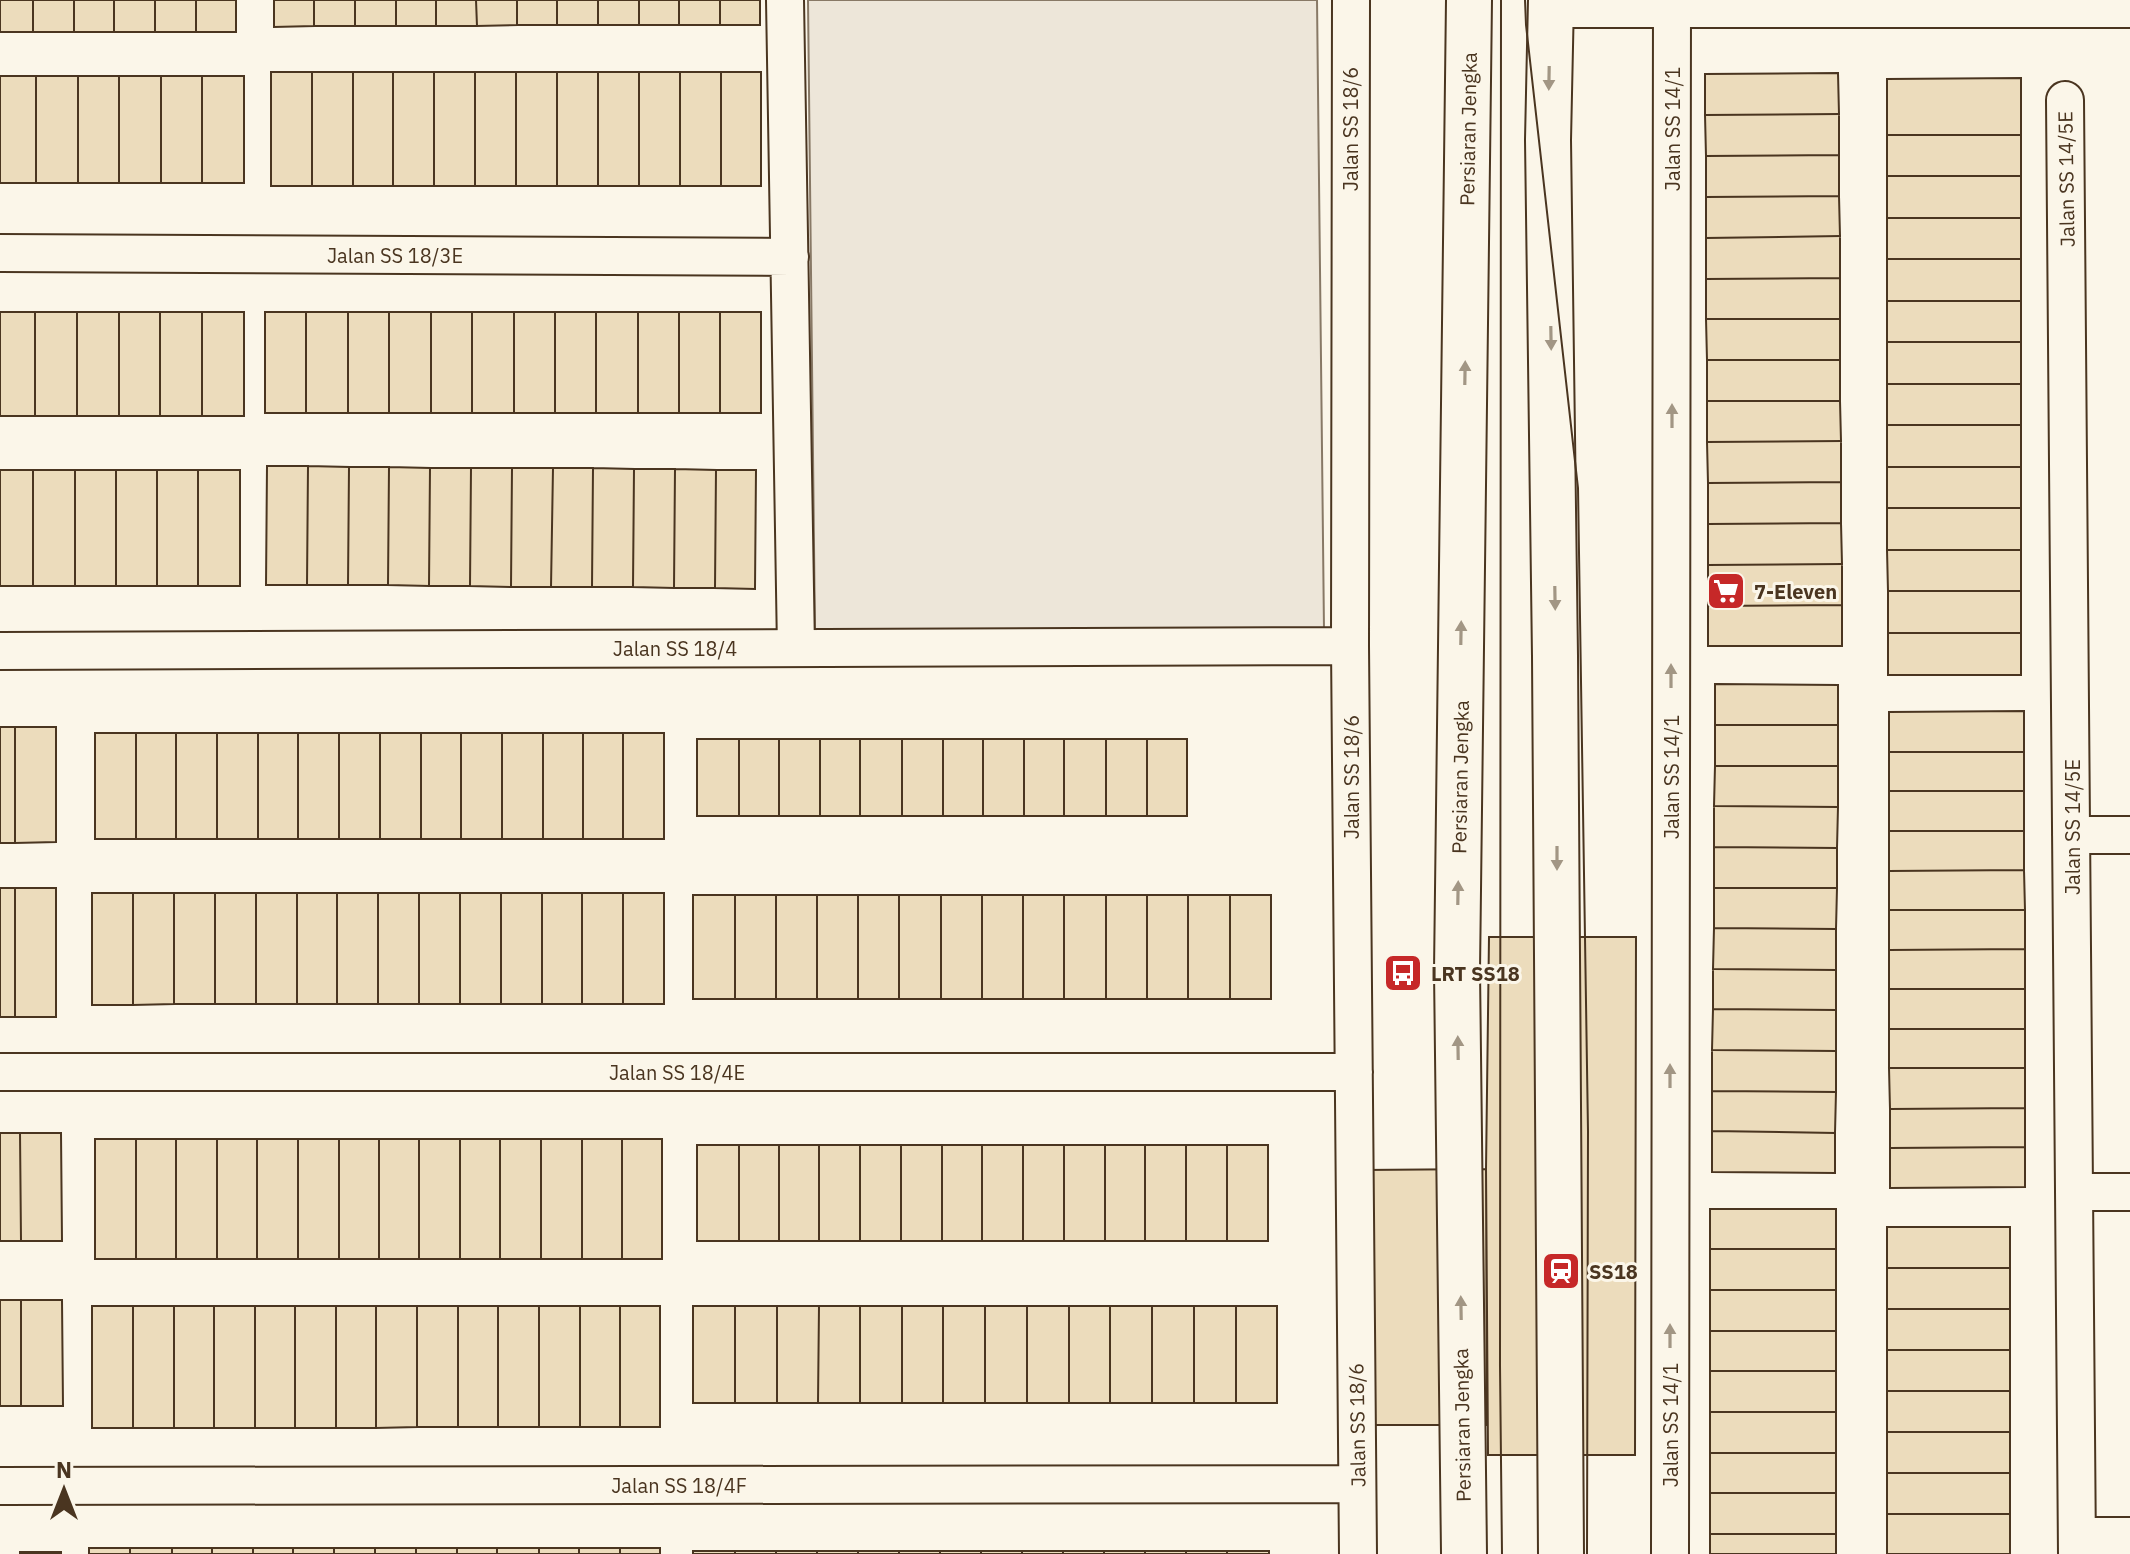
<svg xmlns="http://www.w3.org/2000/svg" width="2130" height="1554" font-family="'IBM Plex Sans',sans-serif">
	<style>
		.green { fill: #ede6d9; stroke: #887966; stroke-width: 2 }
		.building { fill: #ecdcbc; stroke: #4a3520; stroke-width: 2 }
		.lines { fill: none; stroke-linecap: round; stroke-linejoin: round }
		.minor-casing { stroke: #4a3520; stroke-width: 40 }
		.secondary-casing { stroke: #4a3520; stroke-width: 48 }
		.minor { stroke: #fbf6e9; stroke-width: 36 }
		.secondary { stroke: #fbf6e9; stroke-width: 44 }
		.tram { stroke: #4a3520; stroke-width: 2 }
		.oneway { fill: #a29684 }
		.labels { text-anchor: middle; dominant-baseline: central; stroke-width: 6; stroke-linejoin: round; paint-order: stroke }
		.street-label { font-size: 20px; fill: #4a3520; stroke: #fbf6e9 }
		.poi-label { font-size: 20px; font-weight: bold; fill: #4a3520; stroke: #fbf6e9; text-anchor: start }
	</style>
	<rect width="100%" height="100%" fill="#fbf6e9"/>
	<!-- green -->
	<path class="green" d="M808,0H1317L1324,630L815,636Z"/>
	<!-- building -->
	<path class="building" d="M0,0H33V32H0Z
		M33,0H74V32H33Z
		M74,0H114V32H74Z
		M114,0H155V32H114Z
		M155,0H196V32H155Z
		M196,0H236V32H196Z
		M274,0H314V26L274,27Z
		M314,0H355V26H314Z
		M355,0H396V26H355Z
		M396,0H436V26H396Z
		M436,0H476L477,26H436Z
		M476,0H517V25L477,26Z
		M517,0H557V25H517Z
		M557,0H598V25H557Z
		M598,0H639V25H598Z
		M639,0H679V25H639Z
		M679,0H720V25H679Z
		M720,0H760V25H720Z
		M271,72H312V186H271Z
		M312,72H353V186H312Z
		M353,72H393V186H353Z
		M393,72H434V186H393Z
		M434,72H475V186H434Z
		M475,72H516V186H475Z
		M516,72H557V186H516Z
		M557,72H598V186H557Z
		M598,72H639V186H598Z
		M639,72H680V186H639Z
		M680,72H721V186H680Z
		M721,72H761V186H721Z
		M1838,73L1839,114L1705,115V74Z
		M0,76H36V183H0Z
		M36,76H78V183H36Z
		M78,76H119V183H78Z
		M119,76H161V183H119Z
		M161,76H202V183H161Z
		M202,76H244V183H202Z
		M2021,78V135H1887V79Z
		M1839,114V155L1706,156L1705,115Z
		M1887,135H2021V176H1887Z
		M1839,155V196L1706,197V156Z
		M1887,176H2021V218H1887Z
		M1839,196L1840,236L1706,238V197Z
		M1887,218H2021V259H1887Z
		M1840,236V278L1706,279V238Z
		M1887,259H2021V301H1887Z
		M1840,278V319H1706V279Z
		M1887,301H2021V342H1887Z
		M0,312H35V416H0Z
		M35,312H77V416H35Z
		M77,312H119V416H77Z
		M119,312H160V416H119Z
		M160,312H202V416H160Z
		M202,312H244V416H202Z
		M265,312H306V413H265Z
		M306,312H348V413H306Z
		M348,312H389V413H348Z
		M389,312H431V413H389Z
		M431,312H472V413H431Z
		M472,312H514V413H472Z
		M514,312H555V413H514Z
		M555,312H596V413H555Z
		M596,312H638V413H596Z
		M638,312H679V413H638Z
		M679,312H720V413H679Z
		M720,312H761V413H720Z
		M1706,319H1840V360H1707Z
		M1887,342H2021V384H1887Z
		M1707,360H1840V401H1707Z
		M1887,384H2021V425H1887Z
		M1707,401H1840L1841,441L1707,442Z
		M1887,425H2021V467H1887Z
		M1841,441V482L1708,483L1707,442Z
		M267,466H308L307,585H266Z
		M308,466L349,467L348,585H307Z
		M349,467H389L388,585H348Z
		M389,467L430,468L429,586L388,585Z
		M1887,467H2021V508H1887Z
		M430,468H471L470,586H429Z
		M471,468H512L511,587L470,586Z
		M512,468H553L551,587H511Z
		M553,468H593L592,587H551Z
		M593,468L634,469L633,587H592Z
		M634,469H675L674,588L633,587Z
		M675,469L716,470L715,588H674Z
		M0,470H33V586H0Z
		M33,470H75V586H33Z
		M75,470H116V586H75Z
		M116,470H157V586H116Z
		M157,470H198V586H157Z
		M198,470H240V586H198Z
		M716,470H756L755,589L715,588Z
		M1841,482V523L1708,524V483Z
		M1887,508H2021V550H1887Z
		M1841,523L1842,564L1708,565V524Z
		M1887,550H2021V591H1888Z
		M1842,564V605L1708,606V565Z
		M1888,591H2021V633H1888Z
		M1842,605V646H1708V606Z
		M1888,633H2021V675H1888Z
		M1715,684L1838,685V725H1715Z
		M2024,711V752H1889V712Z
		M1715,725H1838V766H1715Z
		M0,727H15V843H0Z
		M15,727H56V842L15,843Z
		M95,733H136V839H95Z
		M136,733H176V839H136Z
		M176,733H217V839H176Z
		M217,733H258V839H217Z
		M258,733H298V839H258Z
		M298,733H339V839H298Z
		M339,733H380V839H339Z
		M380,733H421V839H380Z
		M421,733H461V839H421Z
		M461,733H502V839H461Z
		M502,733H543V839H502Z
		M543,733H583V839H543Z
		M583,733H623V839H583Z
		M623,733H664V839H623Z
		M697,739H739V816H697Z
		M739,739H779V816H739Z
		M779,739H820V816H779Z
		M820,739H860V816H820Z
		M860,739H902V816H860Z
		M902,739H943V816H902Z
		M943,739H983V816H943Z
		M983,739H1024V816H983Z
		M1024,739H1064V816H1024Z
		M1064,739H1106V816H1064Z
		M1106,739H1147V816H1106Z
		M1147,739H1187V816H1147Z
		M1889,752H2024V791H1889Z
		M1715,766H1838V807L1714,806Z
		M1889,791H2024V831H1889Z
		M1714,806L1838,807L1837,848L1714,847Z
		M1889,831H2024V870L1889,871Z
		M1714,847L1837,848V888H1714Z
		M2024,870L2025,910H1889V871Z
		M0,888H15V1017H0Z
		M15,888H56V1017H15Z
		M1714,888H1837L1836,929L1714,928Z
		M92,893H133V1005H92Z
		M133,893H174V1004L133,1005Z
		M174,893H215V1004H174Z
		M215,893H256V1004H215Z
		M256,893H297V1004H256Z
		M297,893H337V1004H297Z
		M337,893H378V1004H337Z
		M378,893H419V1004H378Z
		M419,893H460V1004H419Z
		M460,893H501V1004H460Z
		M501,893H542V1004H501Z
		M542,893H582V1004H542Z
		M582,893H623V1004H582Z
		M623,893H664V1004H623Z
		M693,895H735V999H693Z
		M735,895H776V999H735Z
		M776,895H817V999H776Z
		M817,895H858V999H817Z
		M858,895H899V999H858Z
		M899,895H941V999H899Z
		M941,895H982V999H941Z
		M982,895H1023V999H982Z
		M1023,895H1064V999H1023Z
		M1064,895H1106V999H1064Z
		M1106,895H1147V999H1106Z
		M1147,895H1188V999H1147Z
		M1188,895H1230V999H1188Z
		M1230,895H1271V999H1230Z
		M1889,910H2025V949L1889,950Z
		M1714,928L1836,929V970L1713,969Z
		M1489,937H1636L1635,1455H1488L1486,1169Z
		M2025,949V989H1889V950Z
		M1713,969L1836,970V1010L1713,1009Z
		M1889,989H2025V1029H1889Z
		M1713,1009L1836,1010V1051L1712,1050Z
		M1889,1029H2025V1068H1889Z
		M1712,1050L1836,1051V1092L1712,1091Z
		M1889,1068H2025V1108L1890,1109Z
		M1712,1091L1836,1092L1835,1133L1712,1131Z
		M2025,1108V1147L1890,1148V1109Z
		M1712,1131L1835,1133V1173L1712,1172Z
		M0,1133H20L21,1241H0Z
		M20,1133H61L62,1241H21Z
		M95,1139H136V1259H95Z
		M136,1139H176V1259H136Z
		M176,1139H217V1259H176Z
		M217,1139H257V1259H217Z
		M257,1139H298V1259H257Z
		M298,1139H339V1259H298Z
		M339,1139H379V1259H339Z
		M379,1139H419V1259H379Z
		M419,1139H460V1259H419Z
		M460,1139H500V1259H460Z
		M500,1139H541V1259H500Z
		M541,1139H582V1259H541Z
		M582,1139H622V1259H582Z
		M622,1139H662V1259H622Z
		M697,1145H739V1241H697Z
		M739,1145H779V1241H739Z
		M779,1145H819V1241H779Z
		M819,1145H860V1241H819Z
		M860,1145H901V1241H860Z
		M901,1145H942V1241H901Z
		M942,1145H982V1241H942Z
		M982,1145H1023V1241H982Z
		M1023,1145H1064V1241H1023Z
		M1064,1145H1105V1241H1064Z
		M1105,1145H1145V1241H1105Z
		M1145,1145H1186V1241H1145Z
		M1186,1145H1227V1241H1186Z
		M1227,1145H1268V1241H1227Z
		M2025,1147V1187L1890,1188V1148Z
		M1486,1169L1487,1425H1365L1363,1170Z
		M1710,1209H1836V1249H1710Z
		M1887,1227H2010V1268H1887Z
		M1710,1249H1836V1290H1710Z
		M1887,1268H2010V1309H1887Z
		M1710,1290H1836V1331H1710Z
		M0,1300H21V1406H0Z
		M21,1300H62L63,1406H21Z
		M92,1306H133V1428H92Z
		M133,1306H174V1428H133Z
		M174,1306H214V1428H174Z
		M214,1306H255V1428H214Z
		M255,1306H295V1428H255Z
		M295,1306H336V1428H295Z
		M336,1306H376V1428H336Z
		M376,1306H417V1427L376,1428Z
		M417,1306H458V1427H417Z
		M458,1306H498V1427H458Z
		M498,1306H539V1427H498Z
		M539,1306H580V1427H539Z
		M580,1306H620V1427H580Z
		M620,1306H660V1427H620Z
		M693,1306H735V1403H693Z
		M735,1306H777V1403H735Z
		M777,1306H819L818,1403H777Z
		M819,1306H860V1403H818Z
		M860,1306H902V1403H860Z
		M902,1306H943V1403H902Z
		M943,1306H985V1403H943Z
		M985,1306H1027V1403H985Z
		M1027,1306H1069V1403H1027Z
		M1069,1306H1110V1403H1069Z
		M1110,1306H1152V1403H1110Z
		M1152,1306H1194V1403H1152Z
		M1194,1306H1236V1403H1194Z
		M1236,1306H1277V1403H1236Z
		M1887,1309H2010V1350H1887Z
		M1710,1331H1836V1371H1710Z
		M1887,1350H2010V1391H1887Z
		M1710,1371H1836V1412H1710Z
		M1887,1391H2010V1432H1887Z
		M1710,1412H1836V1453H1710Z
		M1887,1432H2010V1473H1887Z
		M1710,1453H1836V1493H1710Z
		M1887,1473H2010V1514H1887Z
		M1710,1493H1836V1534H1710Z
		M1887,1514H2010V1554H1887Z
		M1710,1534H1836V1554H1710Z
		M89,1548H130V1554H89Z
		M130,1548H172V1554H130Z
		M172,1548H212V1554H172Z
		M212,1548H253V1554H212Z
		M253,1548H293V1554H253Z
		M293,1548H334V1554H293Z
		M334,1548H375V1554H334Z
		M375,1548H416V1554H375Z
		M416,1548H457V1554H416Z
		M457,1548H497V1554H457Z
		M497,1548H539V1554H497Z
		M539,1548H579V1554H539Z
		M579,1548H620V1554H579Z
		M620,1548H660V1554H620Z
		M693,1551H735V1554H693Z
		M735,1551H776V1554H735Z
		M776,1551H817V1554H776Z
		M817,1551H858V1554H817Z
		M858,1551H899V1554H858Z
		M899,1551H940V1554H899Z
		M940,1551H981V1554H940Z
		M981,1551H1022V1554H981Z
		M1022,1551H1063V1554H1022Z
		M1063,1551H1104V1554H1063Z
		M1104,1551H1145V1554H1104Z
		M1145,1551H1186V1554H1145Z
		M1186,1551H1227V1554H1186Z
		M1227,1551H1269V1554H1227Z
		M20,1552H61V1554H20Z"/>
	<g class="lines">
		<!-- minor casing -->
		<g class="minor-casing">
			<path id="minor" d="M785,0L796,648
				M1351,0L1350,646L1358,1554
				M1551,9H2130
				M2065,100L2077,1554
				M0,253L790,257
				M0,651L1350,646
				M2071,835H2130
				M0,1072H1354
				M2074,1192H2130
				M0,1486L1357,1484
				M2077,1536H2130
				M1670,1554L1672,0"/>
		</g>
		<!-- secondary casing -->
		<g class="secondary-casing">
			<path id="secondary" d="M1551,0L1548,140L1555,656L1561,1554
				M1464,1554L1457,971L1469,0"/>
		</g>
		<!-- minor -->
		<use href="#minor" class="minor"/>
		<!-- secondary -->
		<use href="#secondary" class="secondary"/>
		<!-- tram -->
		<path class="tram" d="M1501,0L1500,1366L1502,1554
			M1525,0L1526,25L1578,488L1588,1131L1587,1554"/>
	</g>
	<!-- one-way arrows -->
	<defs><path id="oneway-solid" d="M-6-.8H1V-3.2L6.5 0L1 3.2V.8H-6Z" transform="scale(2)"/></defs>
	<g class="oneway">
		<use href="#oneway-solid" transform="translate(1549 78) rotate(91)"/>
		<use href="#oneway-solid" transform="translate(1551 338) rotate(89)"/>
		<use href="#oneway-solid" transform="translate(1465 373) rotate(-89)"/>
		<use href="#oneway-solid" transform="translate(1672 416) rotate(-90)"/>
		<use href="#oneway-solid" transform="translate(1555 598) rotate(89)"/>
		<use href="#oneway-solid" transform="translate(1461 633) rotate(-89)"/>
		<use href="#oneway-solid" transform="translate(1671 676) rotate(-90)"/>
		<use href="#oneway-solid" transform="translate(1557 858) rotate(90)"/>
		<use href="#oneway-solid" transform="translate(1458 893) rotate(-89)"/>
		<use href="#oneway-solid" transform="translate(1458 1048) rotate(-91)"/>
		<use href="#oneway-solid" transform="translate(1670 1076) rotate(-90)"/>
		<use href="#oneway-solid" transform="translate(1461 1308) rotate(-91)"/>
		<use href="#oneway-solid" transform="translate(1670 1336) rotate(-90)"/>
	</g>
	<!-- icons -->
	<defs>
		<g id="supermarket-square" transform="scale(2)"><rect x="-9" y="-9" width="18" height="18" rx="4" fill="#c62828" stroke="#fbf6e9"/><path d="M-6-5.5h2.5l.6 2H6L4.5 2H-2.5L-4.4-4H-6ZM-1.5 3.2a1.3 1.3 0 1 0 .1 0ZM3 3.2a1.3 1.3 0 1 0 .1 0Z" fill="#fff"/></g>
		<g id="bus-square" transform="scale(2)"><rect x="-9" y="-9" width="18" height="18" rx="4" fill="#c62828" stroke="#fbf6e9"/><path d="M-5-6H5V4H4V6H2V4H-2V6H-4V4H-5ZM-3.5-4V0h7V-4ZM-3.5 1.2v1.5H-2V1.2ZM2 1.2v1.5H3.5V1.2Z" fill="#fff"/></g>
		<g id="station-square" transform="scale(2)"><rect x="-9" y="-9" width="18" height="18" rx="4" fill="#c62828" stroke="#fbf6e9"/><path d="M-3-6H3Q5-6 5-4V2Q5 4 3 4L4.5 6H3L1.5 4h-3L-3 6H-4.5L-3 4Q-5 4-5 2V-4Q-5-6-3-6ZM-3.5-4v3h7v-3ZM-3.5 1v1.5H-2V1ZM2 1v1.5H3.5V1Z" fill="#fff"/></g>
	</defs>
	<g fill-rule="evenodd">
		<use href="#supermarket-square" x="1726" y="591"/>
		<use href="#bus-square" x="1403" y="973"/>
		<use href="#station-square" x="1561" y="1271"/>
	</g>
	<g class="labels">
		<!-- street labels -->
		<g class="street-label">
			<text transform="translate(1350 129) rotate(-90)">Jalan SS 18/6</text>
			<text transform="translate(1468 129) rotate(-89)">Persiaran Jengka</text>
			<text transform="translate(1672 129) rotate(-90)">Jalan SS 14/1</text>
			<text transform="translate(2066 179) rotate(-91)">Jalan SS 14/5E</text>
			<text x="395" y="255">Jalan SS 18/3E</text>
			<text x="675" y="648">Jalan SS 18/4</text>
			<text transform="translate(1351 777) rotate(-90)">Jalan SS 18/6</text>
			<text transform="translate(1460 777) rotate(-89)">Persiaran Jengka</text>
			<text transform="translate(1671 777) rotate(-90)">Jalan SS 14/1</text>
			<text transform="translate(2072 827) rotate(-90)">Jalan SS 14/5E</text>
			<text x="677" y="1072">Jalan SS 18/4E</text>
			<text transform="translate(1357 1425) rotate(-91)">Jalan SS 18/6</text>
			<text transform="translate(1462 1425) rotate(-91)">Persiaran Jengka</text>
			<text transform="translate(1670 1425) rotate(-90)">Jalan SS 14/1</text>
			<text x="679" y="1485">Jalan SS 18/4F</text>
		</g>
		<!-- poi labels -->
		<g class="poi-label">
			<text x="1754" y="591">7-Eleven</text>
			<text x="1431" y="973">LRT SS18</text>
			<text x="1589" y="1271">SS18</text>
		</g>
	</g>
	<!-- north arrow -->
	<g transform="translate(64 1490)" stroke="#fbf6e9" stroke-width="6" paint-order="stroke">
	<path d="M0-6L14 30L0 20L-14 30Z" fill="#4a3520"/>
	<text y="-12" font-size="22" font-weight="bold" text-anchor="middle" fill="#4a3520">N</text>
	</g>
</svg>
